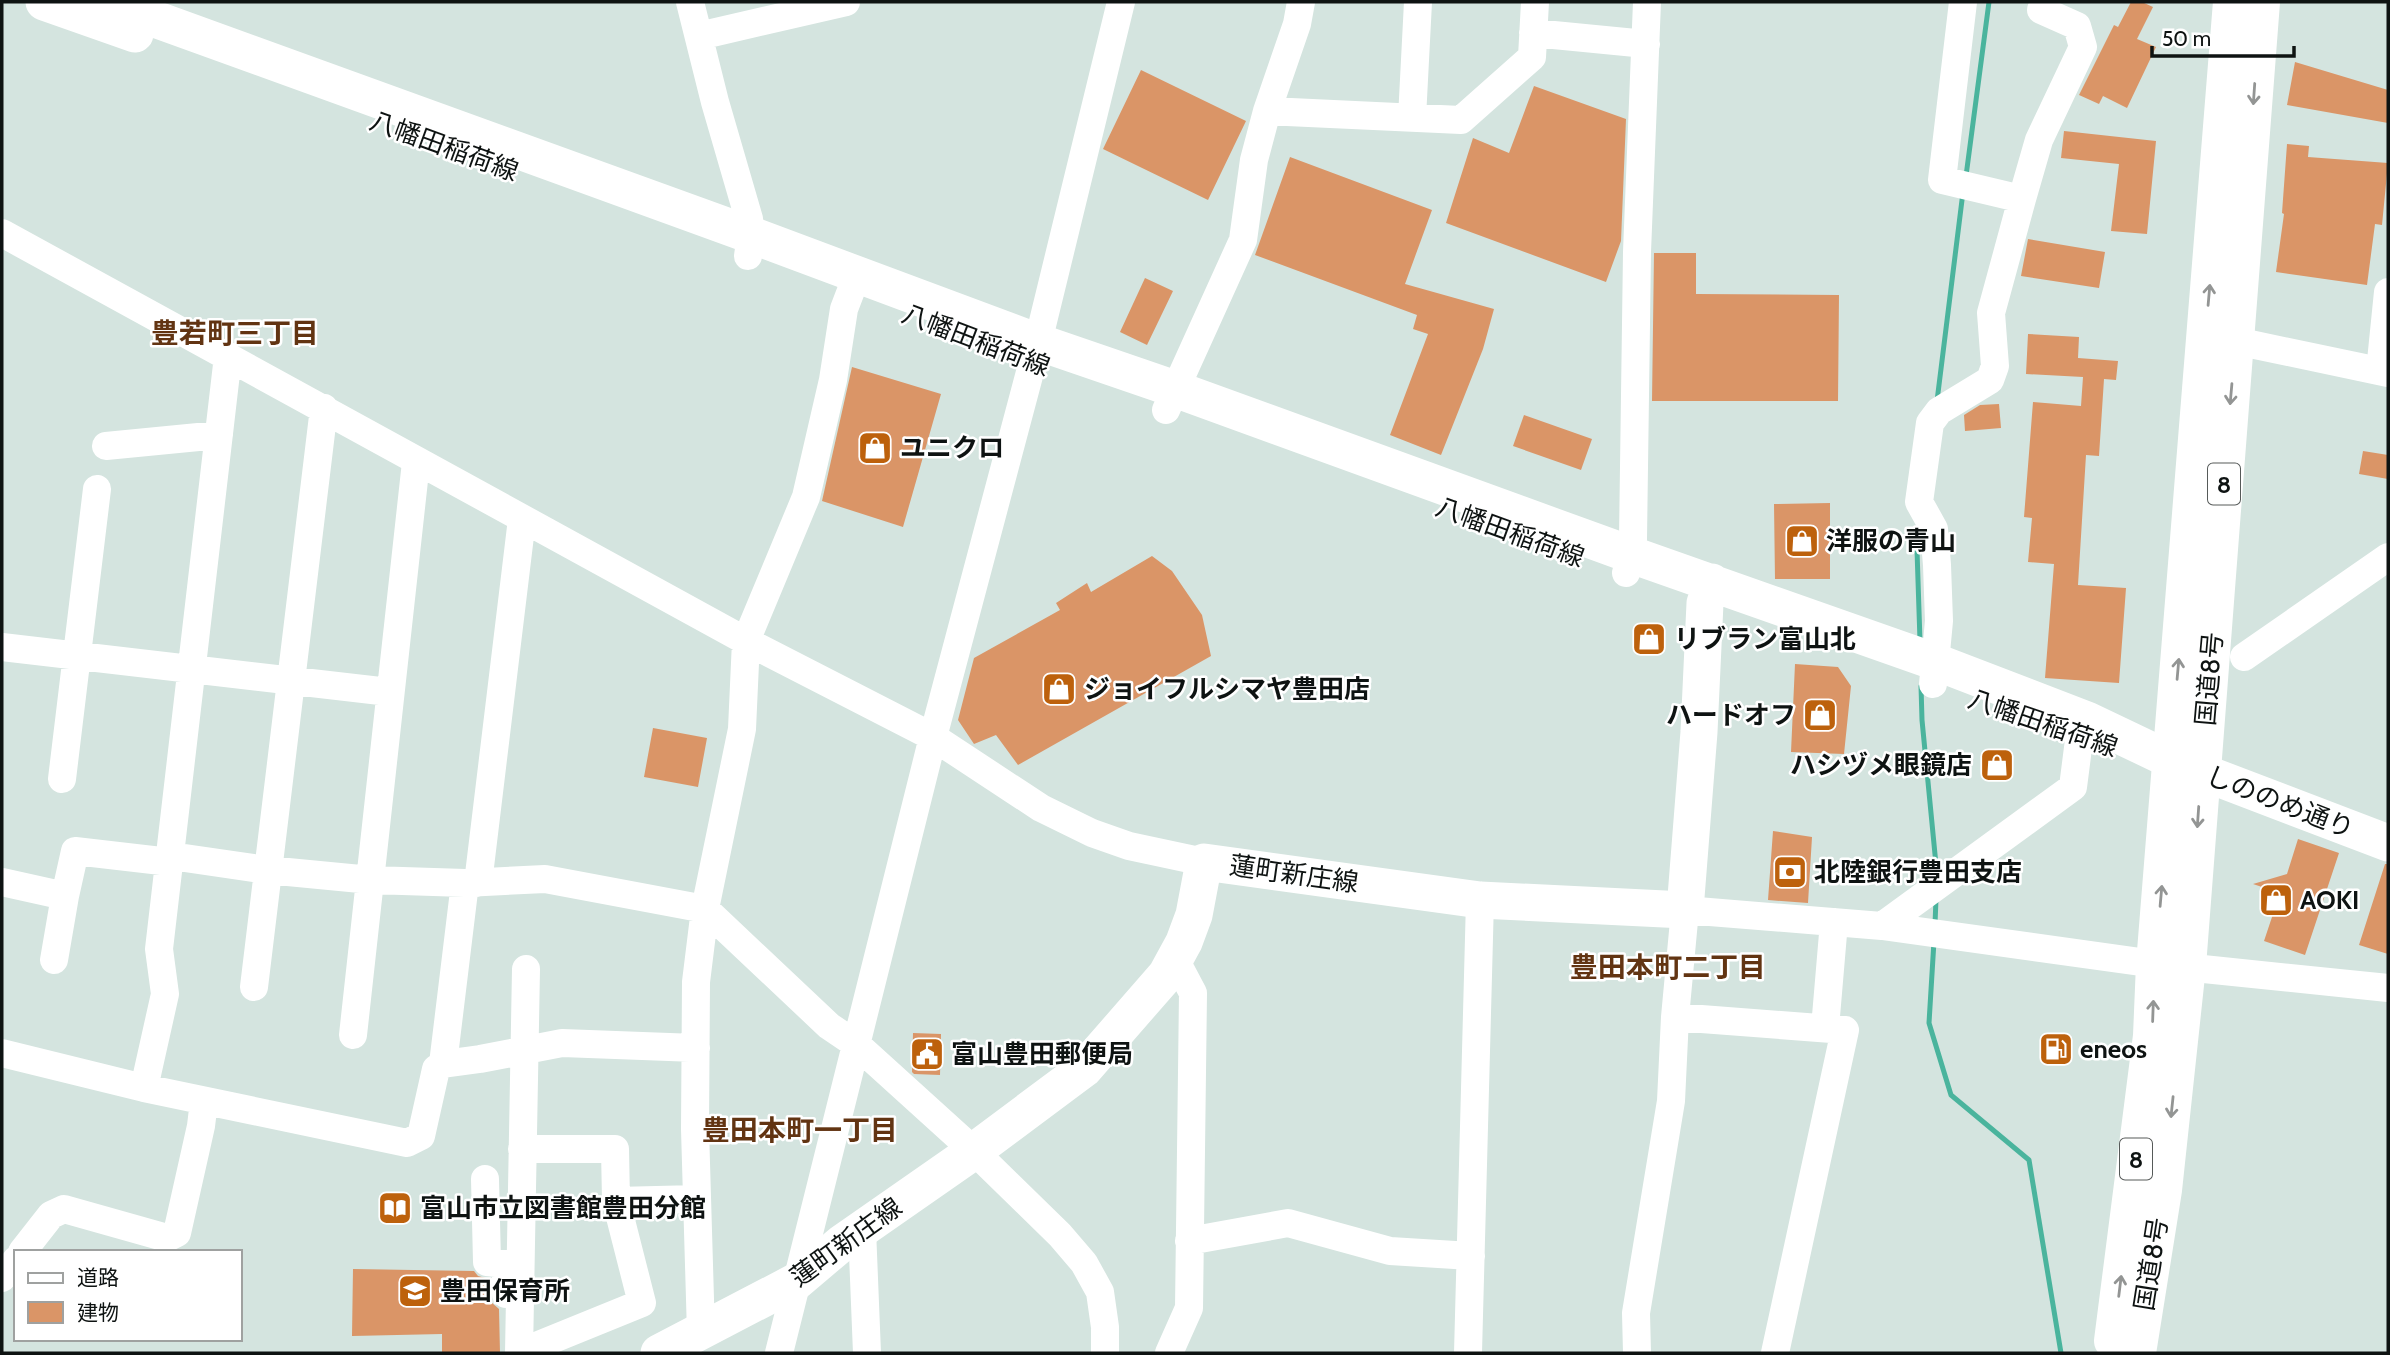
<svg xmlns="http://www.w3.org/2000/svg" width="2390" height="1355" font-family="Cabin,'Noto Sans JP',sans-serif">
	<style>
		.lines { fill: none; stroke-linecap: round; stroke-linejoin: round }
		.stream { stroke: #4ab49d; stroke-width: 5 }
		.building { fill: #da9567 }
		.minor { stroke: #fff; stroke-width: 28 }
		.major { stroke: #fff; stroke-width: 37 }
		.highway { stroke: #fff; stroke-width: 38 }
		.oneway { stroke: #939594 }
		.labels { text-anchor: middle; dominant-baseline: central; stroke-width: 5; stroke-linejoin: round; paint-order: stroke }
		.shield { fill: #fff; stroke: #565a59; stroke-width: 2 }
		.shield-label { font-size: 24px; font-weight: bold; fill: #0e1312 }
		.street-label { font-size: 26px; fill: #0e1312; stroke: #fff }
		.poi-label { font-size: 26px; font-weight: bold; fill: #0e1312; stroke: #fff; text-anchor: start }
		.neighbourhood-label { font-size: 28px; font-weight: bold; fill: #623412; stroke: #fff }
	</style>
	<rect width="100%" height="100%" fill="#d4e4df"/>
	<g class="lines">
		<!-- stream -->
		<path class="stream" d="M1966,176L1989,2
			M1937,401L1963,192
			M1920,641L1917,550L1921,525
			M1921,686L1922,720L1937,875
			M1935,924L1936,899
			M1934,941L1929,1023L1951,1095L2029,1160L2061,1353"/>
	</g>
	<!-- building -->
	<path class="building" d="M2131,2H2142L2153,7L2137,39L2156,47L2127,108L2103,96L2099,104L2079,95L2114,25L2118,27Z
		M2295,62L2388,90V123L2287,105Z
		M1141,70L1246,121L1208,200L1103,149Z
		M1534,86L1626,119L1621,241L1606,282L1446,223L1473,138L1509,153Z
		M2064,131L2156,141L2147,234L2111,231L2119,164L2061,158Z
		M2287,144L2309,146L2308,157L2388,163L2382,225L2375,224L2367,285L2276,272L2284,214L2282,213Z
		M1290,157L1432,210L1405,284L1494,309L1483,349L1441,455L1390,435L1428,334L1413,329L1417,315L1255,255Z
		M2028,239L2105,252L2099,288L2021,276Z
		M1654,253H1696V294L1839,295L1838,401H1652Z
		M1145,278L1173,291L1147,345L1120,332Z
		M2028,334L2079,337L2078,358L2118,361L2116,380L2104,379L2099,456L2086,455L2078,585L2126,588L2119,683L2045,678L2054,564L2028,562L2032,518L2024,517L2033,402L2081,406L2083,377L2026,374Z
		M852,367L941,394L903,527L822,501Z
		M1999,404L2001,428L1965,431L1964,415L1980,405Z
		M1524,415L1592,439L1581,470L1513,446Z
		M2363,451L2388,455V479L2359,474Z
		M1830,503V579H1775L1774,504Z
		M1152,556L1172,571L1202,615L1211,656L1018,765L996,735L974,744L958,720L974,658L1060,610L1056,603L1087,583L1091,592Z
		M1795,664L1838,667L1851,686L1844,754L1791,752Z
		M653,728L707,738L698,787L644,777Z
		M1773,831L1812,837L1808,903L1768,900Z
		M2298,839L2339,853L2305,955L2264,941L2280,893L2253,884L2287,874Z
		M2385,864H2388V954L2359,945Z
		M913,1033L941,1034L940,1075L914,1074L912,1072Z
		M353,1269L474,1271L478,1276L489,1279L491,1302L499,1309L500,1353H442V1334L352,1336Z"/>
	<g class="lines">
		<!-- minor -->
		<path class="minor" d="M690,2L715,102L749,219L751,235L748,256
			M1963,2L1942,180L2022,199
			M1533,33L1646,44
			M699,36L846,2
			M1267,111L1461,120L1532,57L1535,2
			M1412,118L1418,2
			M2,233L746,641L933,737L1041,808L1092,833L1129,846L1204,862
			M2236,341L2388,373
			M2380,371L2388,292
			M1166,410L1243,240L1254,160L1267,111L1297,24L1301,2
			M106,446L219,435
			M1626,573L1632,555L1633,539L1637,252L1647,2
			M2,647L389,692
			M2244,657L2388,557
			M1933,684L1939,621L1937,565L1934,529L1919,502L1930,423L1939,411L1990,380L1995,366L1991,313L2022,199L2039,140L2083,47L2077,26L2041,10L2044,2
			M62,779L97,489
			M171,856L267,870L371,880L465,883L545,879L705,909L829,1026L857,1045L974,1151L1060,1235L1084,1263L1100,1292L1105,1327V1353
			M2,882L65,896L75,851L170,862
			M478,883L522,519
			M1882,926L2073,787L2079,740
			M54,960L65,896
			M254,987L324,408
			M1675,1017L1845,1030L1775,1353
			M1825,1028L1834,922
			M353,1035L416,462
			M2,1053L144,1088L407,1143L421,1136L436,1069L443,1064L480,1059L562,1043L696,1048
			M443,1064L465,883
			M144,1088L165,994L159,949L228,356
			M485,1179L487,1262L506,1264V1294
			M616,1201L697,1199
			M862,1229L867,1353
			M1189,1241L1288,1223L1390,1251L1471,1256
			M22,1252L51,1215L64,1209L167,1238L177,1233L201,1126L204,1101
			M2,1278L16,1260
			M701,1333L695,1129L696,982L705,909L742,729L746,641L806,497L833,380L844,309L857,275
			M519,1353L526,969
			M519,1353L642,1303L616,1201L615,1149H522
			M779,1353L933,737L1038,342L1121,2
			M1169,1353L1189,1308L1193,993L1175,959
			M1468,1353L1480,900
			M1637,1353L1636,1313L1671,1101L1675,1017L1685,910L1882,926L2155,964L2388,988"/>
		<!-- major -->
		<path class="major" d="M44,2L135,34
			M108,2L751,235L1038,342L1175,389L1632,555L1936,662L2087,720L2173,761L2388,843
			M659,1353L797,1281L842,1243L974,1151L1084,1069L1166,975L1184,942L1194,915L1204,862L1480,900L1685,910L1699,732L1705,603L1712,582"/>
		<!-- highway -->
		<path class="highway" d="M2113,1341L2152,1036L2155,964L2232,2
			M2137,1353L2163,1190L2187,966L2261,2"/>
	</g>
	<!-- one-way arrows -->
	<defs><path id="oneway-shaft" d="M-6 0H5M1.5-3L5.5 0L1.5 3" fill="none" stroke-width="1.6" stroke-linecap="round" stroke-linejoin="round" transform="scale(1.75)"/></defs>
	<g class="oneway">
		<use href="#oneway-shaft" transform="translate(2254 94) rotate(94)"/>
		<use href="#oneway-shaft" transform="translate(2209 295) rotate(-85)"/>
		<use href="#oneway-shaft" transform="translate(2231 394) rotate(95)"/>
		<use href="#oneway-shaft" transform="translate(2178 669) rotate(-85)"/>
		<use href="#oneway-shaft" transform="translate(2198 817) rotate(94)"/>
		<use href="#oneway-shaft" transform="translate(2161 896) rotate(-85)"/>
		<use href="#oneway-shaft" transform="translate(2153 1011) rotate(-88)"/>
		<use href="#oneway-shaft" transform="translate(2172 1107) rotate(96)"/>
		<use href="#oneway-shaft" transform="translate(2120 1286) rotate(-83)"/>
	</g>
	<!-- icons -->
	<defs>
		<g id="shop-square" transform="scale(1.75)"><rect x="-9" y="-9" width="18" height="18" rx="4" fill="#bd610c" stroke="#fff"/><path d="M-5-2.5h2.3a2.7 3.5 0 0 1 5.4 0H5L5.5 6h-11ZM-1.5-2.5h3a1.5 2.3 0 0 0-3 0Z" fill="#fff"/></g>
		<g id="bank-square" transform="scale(1.75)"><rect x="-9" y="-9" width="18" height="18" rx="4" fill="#bd610c" stroke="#fff"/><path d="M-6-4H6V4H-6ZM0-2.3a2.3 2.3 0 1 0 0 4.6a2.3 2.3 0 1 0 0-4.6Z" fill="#fff"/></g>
		<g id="fuel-square" transform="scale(1.75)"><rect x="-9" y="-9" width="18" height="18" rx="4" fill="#bd610c" stroke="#fff"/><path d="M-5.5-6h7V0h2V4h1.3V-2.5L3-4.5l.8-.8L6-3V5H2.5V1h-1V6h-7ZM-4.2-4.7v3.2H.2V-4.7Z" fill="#fff"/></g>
		<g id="civic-square" transform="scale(1.75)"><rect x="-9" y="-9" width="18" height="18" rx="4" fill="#bd610c" stroke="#fff"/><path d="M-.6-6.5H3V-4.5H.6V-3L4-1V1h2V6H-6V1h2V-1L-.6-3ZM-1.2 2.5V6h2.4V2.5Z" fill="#fff"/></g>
		<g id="library-square" transform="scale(1.75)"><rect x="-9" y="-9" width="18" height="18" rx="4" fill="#bd610c" stroke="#fff"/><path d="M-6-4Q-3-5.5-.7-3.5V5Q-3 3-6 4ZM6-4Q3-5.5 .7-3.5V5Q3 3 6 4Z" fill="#fff"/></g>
		<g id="school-square" transform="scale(1.75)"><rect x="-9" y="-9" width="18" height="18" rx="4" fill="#bd610c" stroke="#fff"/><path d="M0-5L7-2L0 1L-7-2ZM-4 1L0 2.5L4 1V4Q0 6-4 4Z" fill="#fff"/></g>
	</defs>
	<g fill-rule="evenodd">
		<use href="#shop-square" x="875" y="448"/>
		<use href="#shop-square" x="1802" y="541"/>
		<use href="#shop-square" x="1649" y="639"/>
		<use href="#shop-square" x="1059" y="689"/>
		<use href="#shop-square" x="1820" y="715"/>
		<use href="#shop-square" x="1997" y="765"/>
		<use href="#bank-square" x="1790" y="872"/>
		<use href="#shop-square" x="2276" y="900"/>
		<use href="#fuel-square" x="2056" y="1049"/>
		<use href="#civic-square" x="927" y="1054"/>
		<use href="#library-square" x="395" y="1208"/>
		<use href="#school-square" x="415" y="1291"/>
	</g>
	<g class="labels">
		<!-- shield labels -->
		<g class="shield">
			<rect x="2208" y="463.5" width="32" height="41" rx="5"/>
			<rect x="2120" y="1138.5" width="32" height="41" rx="5"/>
		</g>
		<g class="shield-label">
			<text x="2224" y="484">8</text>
			<text x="2136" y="1159">8</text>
		</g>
		<!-- street labels -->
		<g class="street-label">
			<text transform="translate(444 146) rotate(20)">八幡田稲荷線</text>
			<text transform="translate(976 340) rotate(21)">八幡田稲荷線</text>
			<text transform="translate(1510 532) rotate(20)">八幡田稲荷線</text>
			<text transform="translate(2209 679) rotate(-85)">国道8号</text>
			<text transform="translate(2043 723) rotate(19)">八幡田稲荷線</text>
			<text transform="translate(2280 802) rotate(21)">しののめ通り</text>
			<text transform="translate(1294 874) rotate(8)">蓮町新庄線</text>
			<text transform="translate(846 1242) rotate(-36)">蓮町新庄線</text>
			<text transform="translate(2151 1264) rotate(-81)">国道8号</text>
		</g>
		<!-- poi labels -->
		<g class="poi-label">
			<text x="900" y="448">ユニクロ</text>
			<text x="1826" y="541">洋服の青山</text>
			<text x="1674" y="639">リブラン富山北</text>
			<text x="1084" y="689">ジョイフルシマヤ豊田店</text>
			<text x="1796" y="715" text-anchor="end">ハードオフ</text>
			<text x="1972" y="765" text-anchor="end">ハシヅメ眼鏡店</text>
			<text x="1814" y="872">北陸銀行豊田支店</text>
			<text x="2300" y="900">AOKI</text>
			<text x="2080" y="1049">eneos</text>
			<text x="951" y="1054">富山豊田郵便局</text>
			<text x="420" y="1208">富山市立図書館豊田分館</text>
			<text x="440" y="1291">豊田保育所</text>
		</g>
		<!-- neighbourhood labels -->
		<g class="neighbourhood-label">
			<text x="235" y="333">豊若町三丁目</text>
			<text x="1668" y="967">豊田本町二丁目</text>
			<text x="800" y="1130">豊田本町一丁目</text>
		</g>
	</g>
	<!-- border -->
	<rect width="2390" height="1355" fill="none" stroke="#0e1312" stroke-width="7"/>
	<!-- legend -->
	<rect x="14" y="1250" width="228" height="91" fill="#ffffff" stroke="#9fa1a0" stroke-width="2"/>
	<rect x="28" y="1273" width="35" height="10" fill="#ffffff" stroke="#9fa1a0" stroke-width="2"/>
	<text x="77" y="1285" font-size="21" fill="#0e1312">道路</text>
	<rect x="28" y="1302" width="35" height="21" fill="#da9567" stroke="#9fa1a0" stroke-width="2"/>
	<text x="77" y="1320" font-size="21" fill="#0e1312">建物</text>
	<!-- scale -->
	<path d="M2152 46v10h142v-10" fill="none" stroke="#0e1312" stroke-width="3.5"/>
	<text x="2162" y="46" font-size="21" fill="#0e1312" stroke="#ffffff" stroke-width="5" paint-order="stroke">50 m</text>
</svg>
